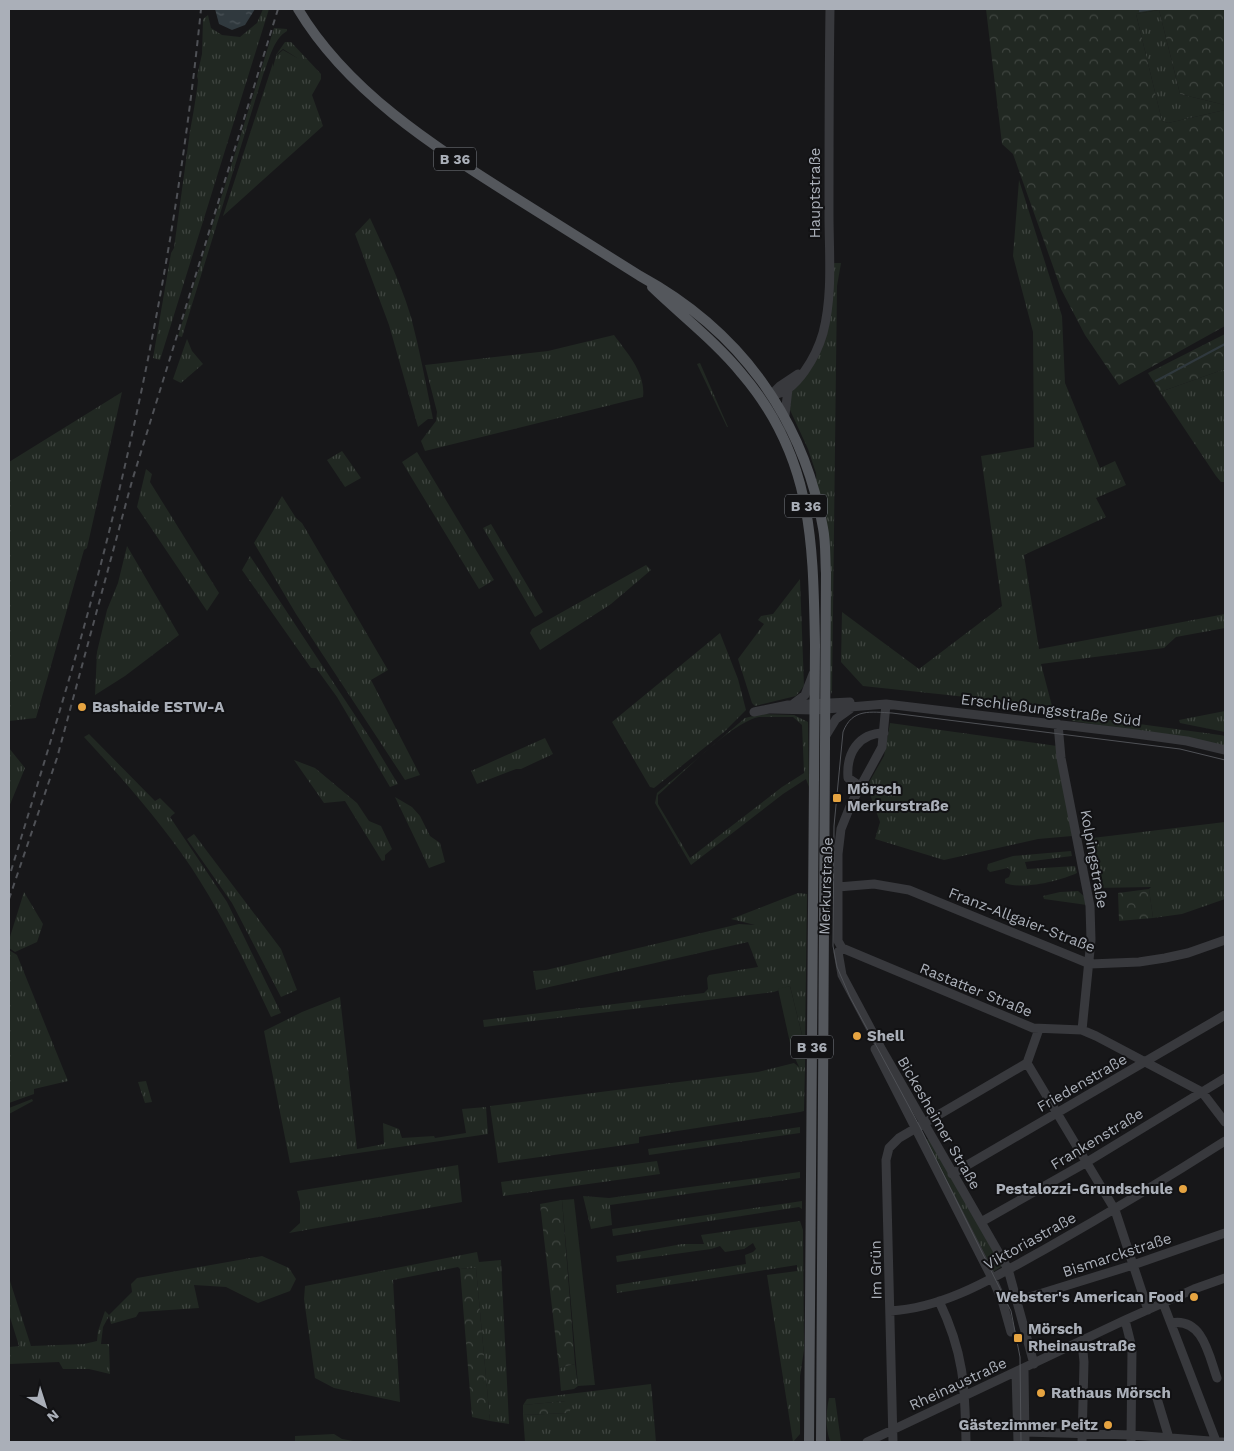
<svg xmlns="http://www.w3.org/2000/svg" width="1234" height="1451" font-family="'Work Sans',sans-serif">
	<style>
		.grass { fill: url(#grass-tufts); fill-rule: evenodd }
		.forest { fill: url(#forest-crowns) }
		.garden { fill: #212822 }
		.water { fill: url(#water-ripples) }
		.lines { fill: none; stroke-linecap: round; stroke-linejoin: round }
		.stream { stroke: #30393e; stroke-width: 2 }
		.minor { stroke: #38393d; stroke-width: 9 }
		.major { stroke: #54575c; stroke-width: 10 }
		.tram { stroke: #4f5156; stroke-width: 1 }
		.rail { stroke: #4f5156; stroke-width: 2; stroke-dasharray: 6 5; stroke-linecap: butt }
		.poi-dot { fill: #e6a441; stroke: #121214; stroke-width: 2 }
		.labels { text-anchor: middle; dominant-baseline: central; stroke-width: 4; stroke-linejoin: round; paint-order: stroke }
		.shield { fill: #121214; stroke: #7c8087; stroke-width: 1 }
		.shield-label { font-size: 14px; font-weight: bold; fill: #aaafb8 }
		.street-label { font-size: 15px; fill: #aaafb8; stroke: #121214 }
		.poi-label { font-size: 15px; font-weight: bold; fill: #aaafb8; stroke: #121214; text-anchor: start }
	</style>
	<defs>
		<pattern id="grass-tufts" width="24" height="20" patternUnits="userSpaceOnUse" patternTransform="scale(1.25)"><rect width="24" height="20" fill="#212822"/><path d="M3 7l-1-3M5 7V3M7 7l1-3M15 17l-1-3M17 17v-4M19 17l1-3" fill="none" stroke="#3f4540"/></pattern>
		<pattern id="forest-crowns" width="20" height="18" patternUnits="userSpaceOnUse" patternTransform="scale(1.25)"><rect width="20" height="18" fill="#212822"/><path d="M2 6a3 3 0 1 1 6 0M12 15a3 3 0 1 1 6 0" fill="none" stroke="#3f4540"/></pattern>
		<pattern id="water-ripples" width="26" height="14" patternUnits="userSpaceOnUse" patternTransform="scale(1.25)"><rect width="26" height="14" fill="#30393e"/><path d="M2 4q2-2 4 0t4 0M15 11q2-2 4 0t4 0" fill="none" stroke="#4b5358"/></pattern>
	</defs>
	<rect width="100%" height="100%" fill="#171719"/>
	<!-- grass -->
	<path class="grass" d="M263,9H269L160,360L153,358L171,253L174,248L190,131C191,128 198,86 198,80L197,76L202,54L203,19L208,15L211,28L222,35L240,37L257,23Z
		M1159,10L1180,94L1225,105V110L1168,123L1162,121L1136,14Z
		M274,28L287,29V31C273,39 269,61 263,75L182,337L178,336Z
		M285,42H291L321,74V79L312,95L323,126L223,216L273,63V67L276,56L283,50L299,59L283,49L276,55Z
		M1019,180L1062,316L1065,383L1100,468L1115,461L1126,485L1096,498L1106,517L1024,555L1039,649L1225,614V628L1176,637L1164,648L1041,664L1052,706L863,686L841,662L842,612L919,669L1002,606L981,456L1034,447L1033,332L1013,256Z
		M370,218C385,251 401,283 411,317C420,351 426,385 433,419H428L418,427L389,325L355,234Z
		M833,263H841L837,286L832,694L830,689L816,473L808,449L790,410L791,391L817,357Z
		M614,335C627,353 646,373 643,397L425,451L421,441L436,421L437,412L425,365L548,351Z
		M187,339L192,351L203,364L181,383L173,379Z
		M700,363L728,427H727L697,364Z
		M1225,369V482H1221L1216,476L1160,392Z
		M122,392L87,548L84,550L36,718L9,721V462Z
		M342,451L361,478L345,487L327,460Z
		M417,452L494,580L479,589L402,462Z
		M146,469L152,474L150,482L219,593L207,611L137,507Z
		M282,496L296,518L302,523L388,670L371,680L420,775L405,780L296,614L254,543Z
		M491,524L543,612L535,617L483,528Z
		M127,546L179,635L125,676L95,695L97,652L107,610L118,583Z
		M250,556L372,741L398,784L390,787L337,697L316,668H311L242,570Z
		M646,565L651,570L611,604L540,650L530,633L532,629Z
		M800,579L804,686L796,696L755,706L752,703L738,659L764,624L758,620L761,616L773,614Z
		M720,633L738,679L746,710L724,732L654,788L650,787L612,722Z
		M1225,711V732L1180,723L1179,720Z
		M761,714L794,715L808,722L809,787L806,779L783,794L691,865L655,803L657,793L745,718ZM759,717H793L802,725L804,773L782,787L690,858L658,804V795C681,775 732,722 759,717Z
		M1073,715L1220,735L1225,736V747L1194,739L1072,721Z
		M890,723L1057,746L1072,836L1038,839L944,860L875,839L880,822L867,786L884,756Z
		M89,734L155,801L160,798L175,813L170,817L227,902L281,1013L271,1017C247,966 222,914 191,867C160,821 122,778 84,737Z
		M545,738L553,754L521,769H516L477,784L471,771Z
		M9,748L25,768L9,807Z
		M294,760L315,768L357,803L369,821L381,826L392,849L385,855V860L382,861L345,801L324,803Z
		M395,797L412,807L420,816L430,836L440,843L445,862L429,868Z
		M1225,822V899L1182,914L1153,918L1149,889L1151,887L1095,888L1084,839Z
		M194,834L281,949L297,990L281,997L232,903L187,839Z
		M1071,851L1072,856L1025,862L1027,869L1075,866L1077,873C1060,881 1023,890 1005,883V879L1009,877L1011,871L1008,868L990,872L987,869L988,864L1013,856Z
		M1078,891L1085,897L1087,905L1044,899L1043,896L1060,892Z
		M24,892L43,924L37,942L15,952L9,948V940Z
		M798,893L807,894L805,1047L790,986L774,992L484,1027L483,1020L704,993L708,989L707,978L709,975L758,967L748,942L536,990L533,971L546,970L739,924L755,925L731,919Z
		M9,950L17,955L68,1081L34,1089V1094L9,1103Z
		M340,997L357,1149L384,1144L383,1123L399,1129L402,1138L434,1136L435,1138L466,1133L462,1109L486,1107L488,1134L290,1163L264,1031L302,1012Z
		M794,1063L799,1067H805L804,1111L800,1112L639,1137V1143L498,1163L490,1106L758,1072Z
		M146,1081L152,1102L145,1103L138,1082Z
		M32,1099L33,1101L9,1114V1108Z
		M800,1127V1133L649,1155L648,1149Z
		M929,1139L1002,1266L993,1272L924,1140Z
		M657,1161L660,1174L503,1196L501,1182Z
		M458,1165L462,1202L289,1233L300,1223V1202L297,1191Z
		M800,1172V1178L610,1205L612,1225L591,1229L583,1196L609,1198Z
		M802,1201V1209L799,1207L613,1236L612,1229Z
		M800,1221L803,1230L804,1350L800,1376V1434L793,1442L767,1275L797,1271V1265L617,1293L616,1285L746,1264L745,1255L753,1252L756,1249L753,1243L744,1249L725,1252L720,1246L711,1249L617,1262L616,1256L682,1244H704L701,1235Z
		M477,1252L479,1262L501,1260L509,1424L490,1421L476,1268L460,1269L458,1267L393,1280L400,1402L334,1388L315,1378L304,1299L305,1286Z
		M262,1256L289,1268L296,1279L290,1291L258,1303L226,1287L194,1285L199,1308L139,1312L136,1317L111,1324L109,1316L103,1327L101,1344H109L110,1374L89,1369H63L59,1362L9,1364V1347L19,1346L9,1314V1278L31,1346L84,1344L97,1341L98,1331L105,1311L109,1315L132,1292L131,1284L137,1278Z
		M575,1364L578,1386L574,1389L561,1391L559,1368Z
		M651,1384L656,1442H525L523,1415L569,1413L566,1401L523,1405L527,1399Z
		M829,1398H835L841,1442L830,1441C825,1427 826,1412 829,1398Z
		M334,1434L342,1439L359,1442H295V1436Z"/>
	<!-- forest -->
	<path class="forest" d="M986,9H1225V105L1180,94L1159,10L1136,14L1162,121L1168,123L1225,110V326L1119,385L1085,335L1061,289L1013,154L1002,144Z
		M1225,334V369L1160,392L1148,373Z
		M1149,889L1153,918L1119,921L1118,893Z
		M562,1200L575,1364L559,1368L540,1204Z
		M476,1268L490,1421L472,1417L460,1269Z
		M566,1401L573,1404L569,1413L523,1415V1405Z"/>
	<!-- garden -->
	<path class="garden" d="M790,986L805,1047V1067H799L792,1052L778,989Z
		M574,1199L595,1385L578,1386L562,1200Z"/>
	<!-- water -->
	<path class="water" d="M215,9H255L245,25L232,30L219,24Z"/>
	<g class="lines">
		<!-- stream -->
		<path class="stream" d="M1140,11L1153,9
			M1156,381L1225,344"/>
		<!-- minor -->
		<path class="minor" d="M771,395L780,386L798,374
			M772,395C797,393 817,354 823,333C833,295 829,253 829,215C829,146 829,77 830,9
			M785,415L788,389
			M793,704L805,695L813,674
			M772,709L814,710L886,704L1129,733L1187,741L1225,750
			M754,712L788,705L850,702
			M1058,724L1061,758L1090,906L1091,940L1082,1030
			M825,737L836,719L850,709
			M860,786L848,778C846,754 858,733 884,733
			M838,887L874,884L909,890L1090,964L1139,962L1165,958L1188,953L1225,940
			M842,948L1033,1028L1082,1030L1096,1036L1202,1092L1225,1122
			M842,948L838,941V854L841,829L851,804L882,747L886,704
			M838,952L842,975L882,1050L1008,1269L1034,1364
			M1039,1029L1027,1063L1115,1210L1148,1310
			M875,1049L992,1278L1002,1300L1011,1332
			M952,1174L1225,1015
			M981,1222L1087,1162L1225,1078
			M939,1301C964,1353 965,1386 966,1442
			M1017,1301L1133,1265L1225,1233
			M1163,1303L1216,1441
			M890,1311C947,1308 998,1275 1047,1248C1107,1214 1167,1178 1225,1141
			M1125,1320L1132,1348L1131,1442
			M1171,1323C1203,1317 1209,1356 1217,1378
			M1082,1341L1084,1362L1082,1442
			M1024,1369L1025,1442
			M1016,1372L1018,1442
			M1156,1395L1169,1438
			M1024,1432L1132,1435L1223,1442
			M867,1442L1125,1320L1194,1289L1225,1278
			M893,1442L886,1160L889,1148L899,1138L1027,1063"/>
		<!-- major -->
		<path class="major" d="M298,9C347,91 432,145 511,195C554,222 597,249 640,276C739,330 803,417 823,528C826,543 825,559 826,573L821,1442
			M652,287C682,316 716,342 742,374C813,457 813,542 815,645L809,1442"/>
		<!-- tram -->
		<path class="tram" d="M1021,1442L1020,1357L1011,1311L920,1127L850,997L837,967L833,946L834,826L843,732C852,708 871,712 892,713L1180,749L1225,760"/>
		<!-- rail -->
		<path class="rail" d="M11,871C39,779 68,687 93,594C144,403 181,206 201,9
			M9,899L57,758L132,481L278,9"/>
	</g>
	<!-- markers -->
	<g class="poi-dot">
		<circle cx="82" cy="707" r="5"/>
		<rect x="832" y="793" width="10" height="10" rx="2.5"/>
		<circle cx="857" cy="1036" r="5"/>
		<circle cx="1183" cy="1189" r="5"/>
		<circle cx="1194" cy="1297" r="5"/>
		<rect x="1013" y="1333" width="10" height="10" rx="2.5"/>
		<circle cx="1041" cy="1393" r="5"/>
		<circle cx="1108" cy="1425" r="5"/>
	</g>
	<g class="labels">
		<!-- shield labels -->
		<g class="shield">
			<rect x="434" y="147.5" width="42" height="23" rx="4"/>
			<rect x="785" y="494.5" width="42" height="23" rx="4"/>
			<rect x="791" y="1035.5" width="42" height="23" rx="4"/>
		</g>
		<g class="shield-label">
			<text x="455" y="159">B 36</text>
			<text x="806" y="506">B 36</text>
			<text x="812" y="1047">B 36</text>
		</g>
		<!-- street labels -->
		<g class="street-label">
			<text transform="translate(815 193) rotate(-90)">Hauptstraße</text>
			<text transform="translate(1051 710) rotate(7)">Erschließungsstraße Süd</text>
			<text transform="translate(1094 859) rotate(80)">Kolpingstraße</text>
			<text transform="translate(826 886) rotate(-88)">Merkurstraße</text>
			<text transform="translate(1022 920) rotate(21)">Franz-Allgaier-Straße</text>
			<text transform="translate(976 990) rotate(22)">Rastatter Straße</text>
			<text transform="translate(1082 1083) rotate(-30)">Friedenstraße</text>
			<text transform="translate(939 1123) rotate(60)">Bickesheimer Straße</text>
			<text transform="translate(1097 1139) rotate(-31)">Frankenstraße</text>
			<text transform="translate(1030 1241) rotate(-29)">Viktoriastraße</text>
			<text transform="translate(1117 1255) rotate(-18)">Bismarckstraße</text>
			<text transform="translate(876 1270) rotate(-91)">Im Grün</text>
			<text transform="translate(958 1384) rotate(-25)">Rheinaustraße</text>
		</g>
		<!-- poi labels -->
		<g class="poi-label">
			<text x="92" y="707">Bashaide ESTW-A</text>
			<text x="847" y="789">Mörsch<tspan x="847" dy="17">Merkurstraße</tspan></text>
			<text x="867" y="1036">Shell</text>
			<text x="1173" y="1189" text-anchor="end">Pestalozzi-Grundschule</text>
			<text x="1184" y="1297" text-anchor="end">Webster's American Food</text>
			<text x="1028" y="1329">Mörsch<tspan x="1028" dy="17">Rheinaustraße</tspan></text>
			<text x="1051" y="1393">Rathaus Mörsch</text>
			<text x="1098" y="1425" text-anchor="end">Gästezimmer Peitz</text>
		</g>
	</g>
	<!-- border -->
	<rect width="1234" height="1451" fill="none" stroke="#aaafb8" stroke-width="20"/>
	<!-- north arrow -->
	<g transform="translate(45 1406) rotate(141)" stroke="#121214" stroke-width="4" paint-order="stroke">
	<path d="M0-4L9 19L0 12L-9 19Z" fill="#aaafb8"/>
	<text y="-8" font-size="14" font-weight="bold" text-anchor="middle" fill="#aaafb8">N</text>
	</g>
</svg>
